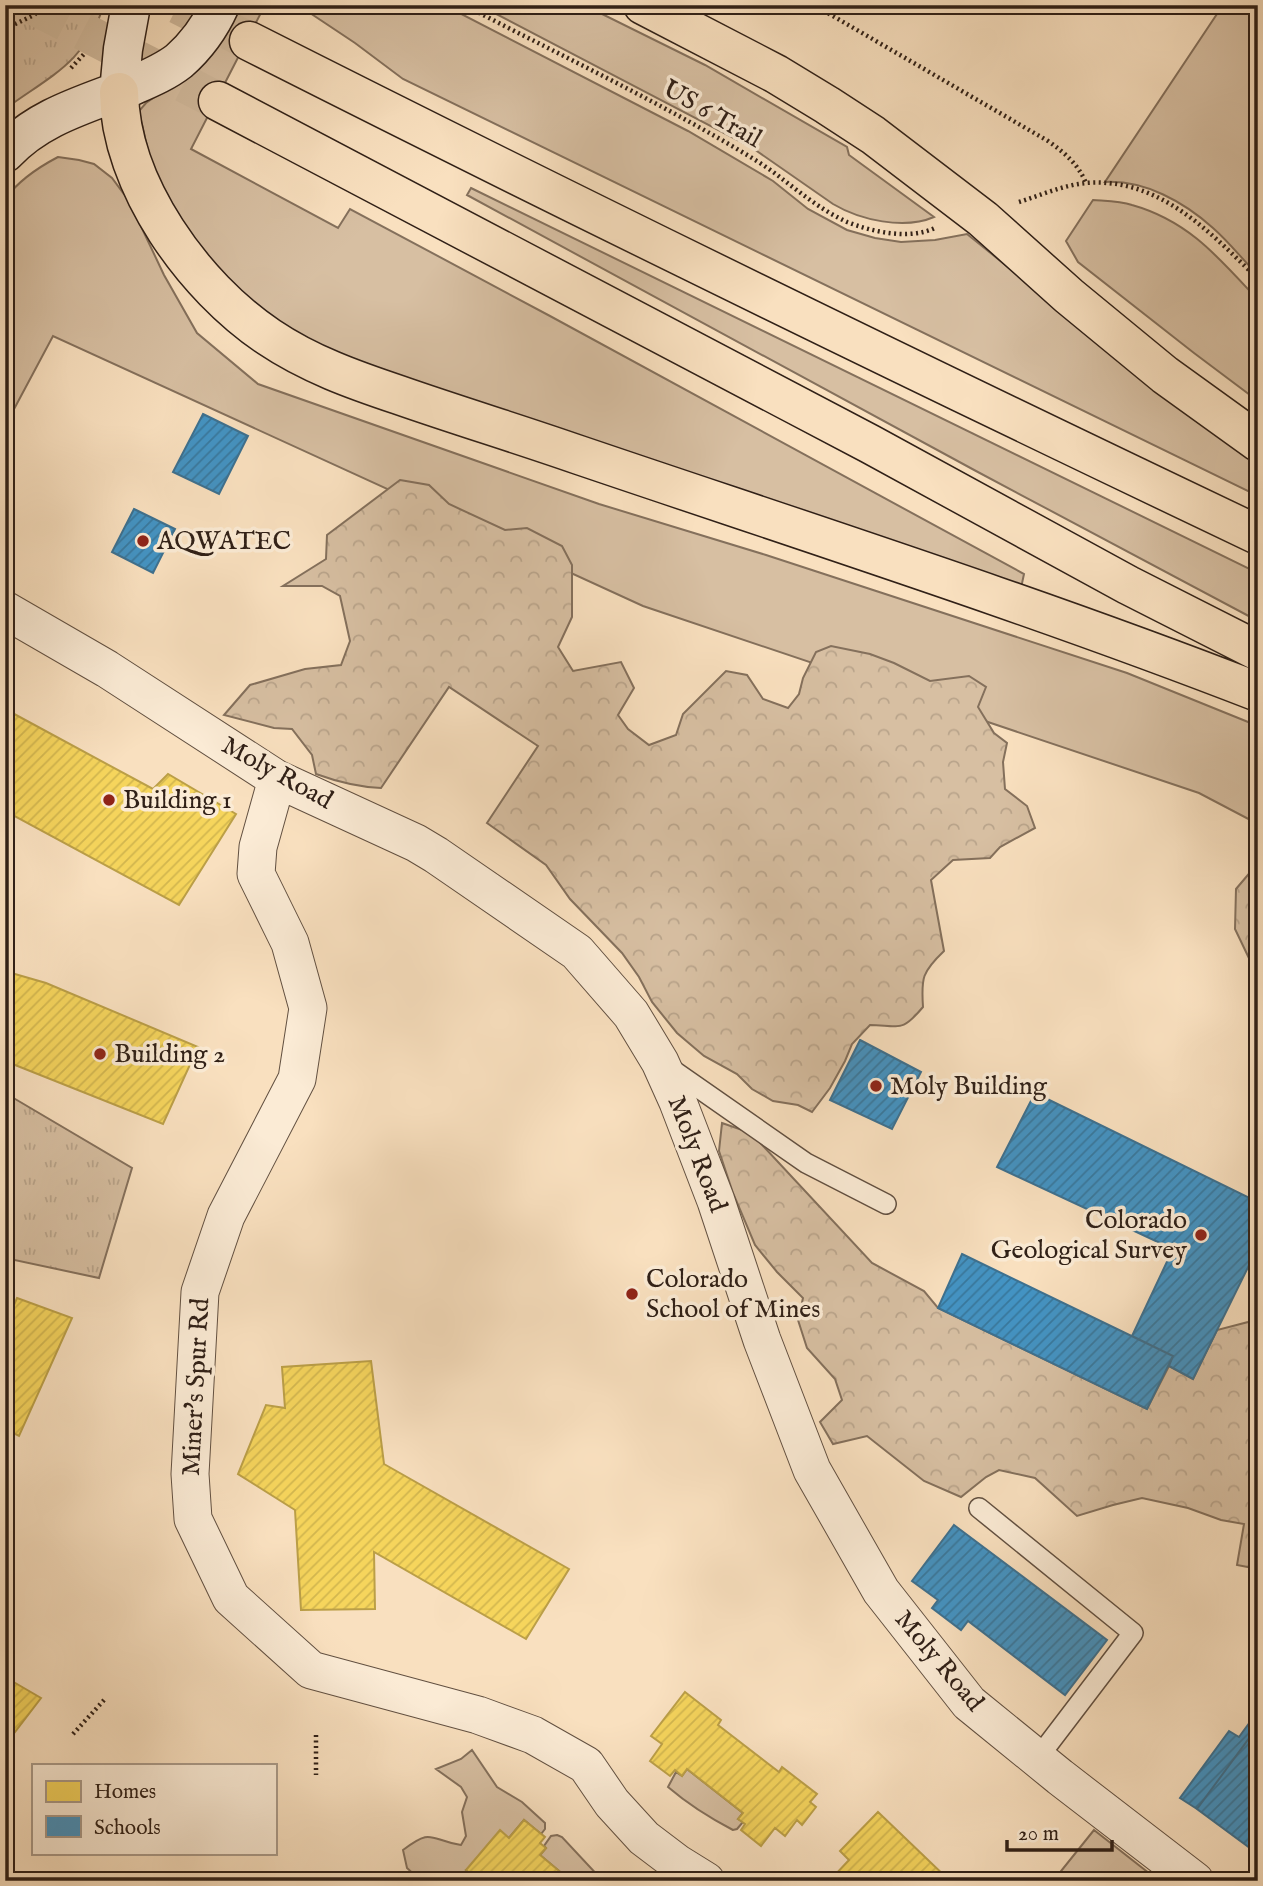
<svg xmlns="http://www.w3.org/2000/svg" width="1263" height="1886" font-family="'IM FELL English',serif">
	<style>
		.grass { fill: #d7bfa2; stroke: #84705c; stroke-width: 2 }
		.forest { fill: url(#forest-crowns); stroke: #84705c; stroke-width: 2 }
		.park { fill: url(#park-tufts); stroke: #84705c; stroke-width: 2 }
		.homes { fill: url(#homes-hatch); stroke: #bb9f47; stroke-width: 2 }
		.schools { fill: url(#schools-hatch); stroke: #3d708f; stroke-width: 2 }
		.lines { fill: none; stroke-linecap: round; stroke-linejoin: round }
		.highway-tunnel { stroke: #d1ba9d; stroke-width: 38; stroke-dasharray: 38 19; stroke-linecap: butt }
		.lane-casing { stroke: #625041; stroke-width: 22 }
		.street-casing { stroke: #625041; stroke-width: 39 }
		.secondary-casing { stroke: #302017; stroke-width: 41 }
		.highway-casing { stroke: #302017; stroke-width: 41 }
		.path { stroke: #302017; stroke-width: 4.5; stroke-dasharray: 2 3.5; stroke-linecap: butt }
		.lane { stroke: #fbebd5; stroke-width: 19 }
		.street { stroke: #fbebd5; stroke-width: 37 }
		.secondary { stroke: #fbebd5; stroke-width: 38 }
		.highway { stroke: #f9e0bf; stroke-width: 38 }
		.poi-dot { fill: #8f2418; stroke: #fbebd5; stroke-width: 2.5 }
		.labels { text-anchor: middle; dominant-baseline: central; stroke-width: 7; stroke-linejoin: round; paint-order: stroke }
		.street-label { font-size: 26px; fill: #302017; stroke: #fbebd5 }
		.poi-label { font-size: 26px; fill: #302017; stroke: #fbebd5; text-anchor: start }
	</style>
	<defs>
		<pattern id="forest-crowns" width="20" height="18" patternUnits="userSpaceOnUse" patternTransform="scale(1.75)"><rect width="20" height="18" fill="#d7bfa2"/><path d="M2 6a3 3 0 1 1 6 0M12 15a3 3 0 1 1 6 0" fill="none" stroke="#b9a48b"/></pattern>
		<pattern id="park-tufts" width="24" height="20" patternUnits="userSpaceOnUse" patternTransform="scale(1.75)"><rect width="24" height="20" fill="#d7bfa2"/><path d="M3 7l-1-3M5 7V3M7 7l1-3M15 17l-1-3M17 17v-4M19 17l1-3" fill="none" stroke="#b9a48b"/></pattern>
		<pattern id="homes-hatch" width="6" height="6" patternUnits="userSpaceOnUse" patternTransform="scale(1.75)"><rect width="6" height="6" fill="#f6d55c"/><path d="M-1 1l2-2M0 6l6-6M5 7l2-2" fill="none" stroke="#d3b74f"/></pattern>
		<pattern id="schools-hatch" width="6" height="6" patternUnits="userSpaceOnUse" patternTransform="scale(1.75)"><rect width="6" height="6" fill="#4393c3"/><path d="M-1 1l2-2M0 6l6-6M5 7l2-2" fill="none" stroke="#38789d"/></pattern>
	</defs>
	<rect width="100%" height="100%" fill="#f9e0bf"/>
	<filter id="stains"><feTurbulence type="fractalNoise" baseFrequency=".00286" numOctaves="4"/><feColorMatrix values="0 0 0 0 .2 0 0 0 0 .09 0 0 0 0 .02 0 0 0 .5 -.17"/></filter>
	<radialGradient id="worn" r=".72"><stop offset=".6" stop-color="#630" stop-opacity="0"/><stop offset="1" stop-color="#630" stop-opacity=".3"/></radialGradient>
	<!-- grass -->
	<path class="grass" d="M231,5H265L191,149L338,228L350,209L550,316L1024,574L1021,588L331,353L266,321L200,258L153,173L139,111L146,103L169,87Z
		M298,5H444L688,131L773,181L808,209L847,230L875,238L901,242L935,240L967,234L1158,388L1258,460V496L403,79L355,43Z
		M479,5H584L705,65L847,147L849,155L934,217C904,230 860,220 833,204L751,147Z
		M1223,5H1258V275C1243,260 1229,242 1213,228C1184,202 1145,180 1105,182Z
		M58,157L79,160L94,164L112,178L129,201L164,275L197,333L258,384L599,504L766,555L1127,673L1258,726V824L1199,793L643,606L53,336L5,426V199C19,180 37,168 58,157Z
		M471,188L1258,573V621L976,471L467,195Z
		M1093,200C1106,201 1120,201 1132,205C1189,221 1219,258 1258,300V401L1194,353L1078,262L1066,241Z
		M472,1750L497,1787L522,1802L545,1823V1829L541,1834L524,1820L509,1838L466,1870L478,1881H421L407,1868L403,1850C433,1827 429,1840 461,1845L466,1836L462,1812L467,1797L461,1787L436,1769L461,1759Z
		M687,1769L743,1813L738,1819L743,1822L737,1829L733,1830C708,1817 689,1805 668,1787L676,1772L682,1776Z
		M1094,1830L1159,1881H1053Z
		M557,1835L562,1837L603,1881H571L540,1855L546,1848L544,1846L551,1836Z"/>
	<!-- forest -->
	<path class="forest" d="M400,480L429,485L449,504L505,530L527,528L562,546L572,565V617L558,647L573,671L621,662L634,688L618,715L628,729L649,745L676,735L683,714L726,671L747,675L763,699L788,708L799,694L803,678L816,652L831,646L870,654L894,663L930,681L969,676L986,687L978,707L994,733L1007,743L1003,762L1005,789L1027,806L1035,828L1000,847L990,858L953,860L931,880L944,951C922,972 921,978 923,1007C902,1032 901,1026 870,1025L852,1044L845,1061L830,1088L812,1112L798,1105L773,1101L752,1089L737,1074L704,1056L677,1033L652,1002L639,977L622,953L570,899L546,865L487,823L538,746L449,687L381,788C358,787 338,782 316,774L312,755L292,729L274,728L224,715L250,685L305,669L341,665L350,641L340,596L322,586H283L326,559L327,535Z
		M1258,863V977L1235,929L1236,889Z
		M722,1123L751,1133L872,1263L924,1291L938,1308L1147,1409L1169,1366L1193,1379L1217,1330L1248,1322L1258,1314V1569L1237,1565L1244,1524L1221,1520L1188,1508L1142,1498L1113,1505L1077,1516L1035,1478L999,1470L986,1477L961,1497L924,1481L867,1436L833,1444L820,1422L842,1400L835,1379L807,1348L798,1320L803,1298L777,1272L755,1245L733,1193L719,1151Z"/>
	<!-- park -->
	<path class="park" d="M5,5H104C85,63 50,76 5,109Z
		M5,1093L132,1168L99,1278L5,1258Z"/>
	<!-- homes -->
	<path class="homes" d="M5,709L153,789L168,774L236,814L179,905L5,811Z
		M5,974H15L46,983L198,1047L163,1124L5,1061Z
		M17,1298L72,1318L19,1436L5,1429V1325Z
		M371,1361L384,1464L569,1569L526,1639L374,1552L375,1609L301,1610L295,1510L238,1474L266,1405L285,1408L282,1367Z
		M5,1677L41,1698L5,1745Z
		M685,1692L721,1720L718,1725L779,1772L782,1767L817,1794L810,1802L816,1807L802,1825L797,1820L785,1836L775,1828L761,1846L741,1830L745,1824L738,1819L743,1813L687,1769L682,1776L675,1770L670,1776L650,1761L662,1744L651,1736Z
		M878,1812L950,1881H839L834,1876L849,1860L840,1851Z
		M524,1820L545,1837L540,1843L546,1848L540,1855L571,1881H478L466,1870L500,1830L509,1838Z"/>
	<!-- schools -->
	<path class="schools" d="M203,414L248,436L219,494L173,472Z
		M134,509L175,529L153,573L112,552Z
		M860,1040L921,1072L892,1129L830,1100Z
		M1035,1093L1258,1202V1247L1193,1379L1169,1366L1173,1356L1132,1336L1173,1249L997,1167Z
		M962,1254L1173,1356L1147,1409L938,1308Z
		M954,1525L1107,1640L1065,1695L968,1621L961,1630L932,1608L938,1600L912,1581Z
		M1258,1711V1726L1197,1809L1180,1798L1229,1731L1239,1737Z
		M1258,1726V1854L1197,1809Z"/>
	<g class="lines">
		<!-- highway-tunnel -->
		<path class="highway-tunnel" d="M32,5L218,101
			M178,5L249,41"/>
		<!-- lane casing -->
		<g class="lane-casing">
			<path id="lane" d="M667,1066L806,1163L886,1204
				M979,1508L1133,1633L1037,1759"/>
		</g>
		<!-- street casing -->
		<g class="street-casing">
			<path id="street" d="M5,610L107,669L277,779L416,843L436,855L577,952L631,1014L660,1062L678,1102L716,1201L762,1340L812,1470L881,1591L969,1703L1060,1777L1195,1881
				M277,779L258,847L256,874L290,943L308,1008L297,1079L226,1216L200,1292L190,1474L193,1519L231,1598L311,1670L478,1715L533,1735L586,1765L612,1803L644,1838L677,1863L706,1881"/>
		</g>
		<!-- secondary casing -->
		<g class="secondary-casing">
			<path id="secondary" d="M119,92L123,49L131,5
				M5,153C39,116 87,104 132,86C148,79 165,72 179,61C196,46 211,25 220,5"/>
		</g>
		<!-- highway casing -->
		<g class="highway-casing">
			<path id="highway" d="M643,5L776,74L827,105L873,135L983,219L1069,296L1165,375L1258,442
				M249,41C583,210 920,374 1258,535
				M119,92C120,185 194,287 269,337C309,364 354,380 399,395C459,416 519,434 579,455C806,532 1034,605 1258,692
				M218,101L870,444L1128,585L1258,651"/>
		</g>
		<!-- path -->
		<path class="path" d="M464,5C554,52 645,95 732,146C749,156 766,166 781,178C802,194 823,211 847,222C873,232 909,240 935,228
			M814,5L1048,141C1065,153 1078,164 1086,183
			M5,17L29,5
			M5,29L34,15L45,5
			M71,68L84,54
			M1019,202C1041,195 1064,185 1086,183C1159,177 1210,232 1258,279
			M73,1734L105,1699
			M316,1735V1775"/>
		<!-- lane -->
		<use href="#lane" class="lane"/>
		<!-- street -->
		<use href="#street" class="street"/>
		<!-- secondary -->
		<use href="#secondary" class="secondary"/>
		<!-- highway -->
		<use href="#highway" class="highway"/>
	</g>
	<!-- markers -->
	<g class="poi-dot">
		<circle cx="143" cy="541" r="7"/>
		<circle cx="109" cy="800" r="7"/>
		<circle cx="100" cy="1054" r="7"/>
		<circle cx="876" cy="1086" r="7"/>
		<circle cx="1201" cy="1235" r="7"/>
		<circle cx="632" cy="1294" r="7"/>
	</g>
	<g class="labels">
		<!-- street labels -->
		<g class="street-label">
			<text transform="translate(712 114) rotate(30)">US 6 Trail</text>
			<text transform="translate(277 773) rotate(29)">Moly Road</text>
			<text transform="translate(697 1154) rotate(69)">Moly Road</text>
			<text transform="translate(196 1387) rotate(-87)">Miner's Spur Rd</text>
			<text transform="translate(939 1661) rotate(50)">Moly Road</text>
		</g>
		<!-- poi labels -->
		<g class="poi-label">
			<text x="157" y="541">AQWATEC</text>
			<text x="123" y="800">Building 1</text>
			<text x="114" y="1054">Building 2</text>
			<text x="890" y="1086">Moly Building</text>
			<text x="1187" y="1220" text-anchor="end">Colorado<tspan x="1187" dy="30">Geological Survey</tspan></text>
			<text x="646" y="1279">Colorado<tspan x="646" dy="30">School of Mines</tspan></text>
		</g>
	</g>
	<!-- margin -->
	<rect width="1263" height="1886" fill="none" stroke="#f9e0bf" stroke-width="28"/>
	<rect x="7" y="7" width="1249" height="1872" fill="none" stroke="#302017" stroke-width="3.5"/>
	<rect x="14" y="14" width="1235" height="1858" fill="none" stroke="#302017" stroke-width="2"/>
	<!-- legend -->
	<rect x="32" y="1764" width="245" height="91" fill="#fbebd5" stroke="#aa9a89" stroke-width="2"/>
	<rect x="46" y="1781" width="35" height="21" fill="#f6d55c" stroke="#aa9a89" stroke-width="2"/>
	<text x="94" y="1798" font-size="21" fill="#302017">Homes</text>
	<rect x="46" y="1816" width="35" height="21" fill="#4393c3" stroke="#aa9a89" stroke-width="2"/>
	<text x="94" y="1834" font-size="21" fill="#302017">Schools</text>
	<!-- scale -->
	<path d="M1007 1840v10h105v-10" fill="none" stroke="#302017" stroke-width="3.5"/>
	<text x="1018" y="1840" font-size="21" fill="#302017" stroke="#fbebd5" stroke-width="5" paint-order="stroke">20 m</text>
	<rect width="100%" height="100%" filter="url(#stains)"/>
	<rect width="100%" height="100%" fill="url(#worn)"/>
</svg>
